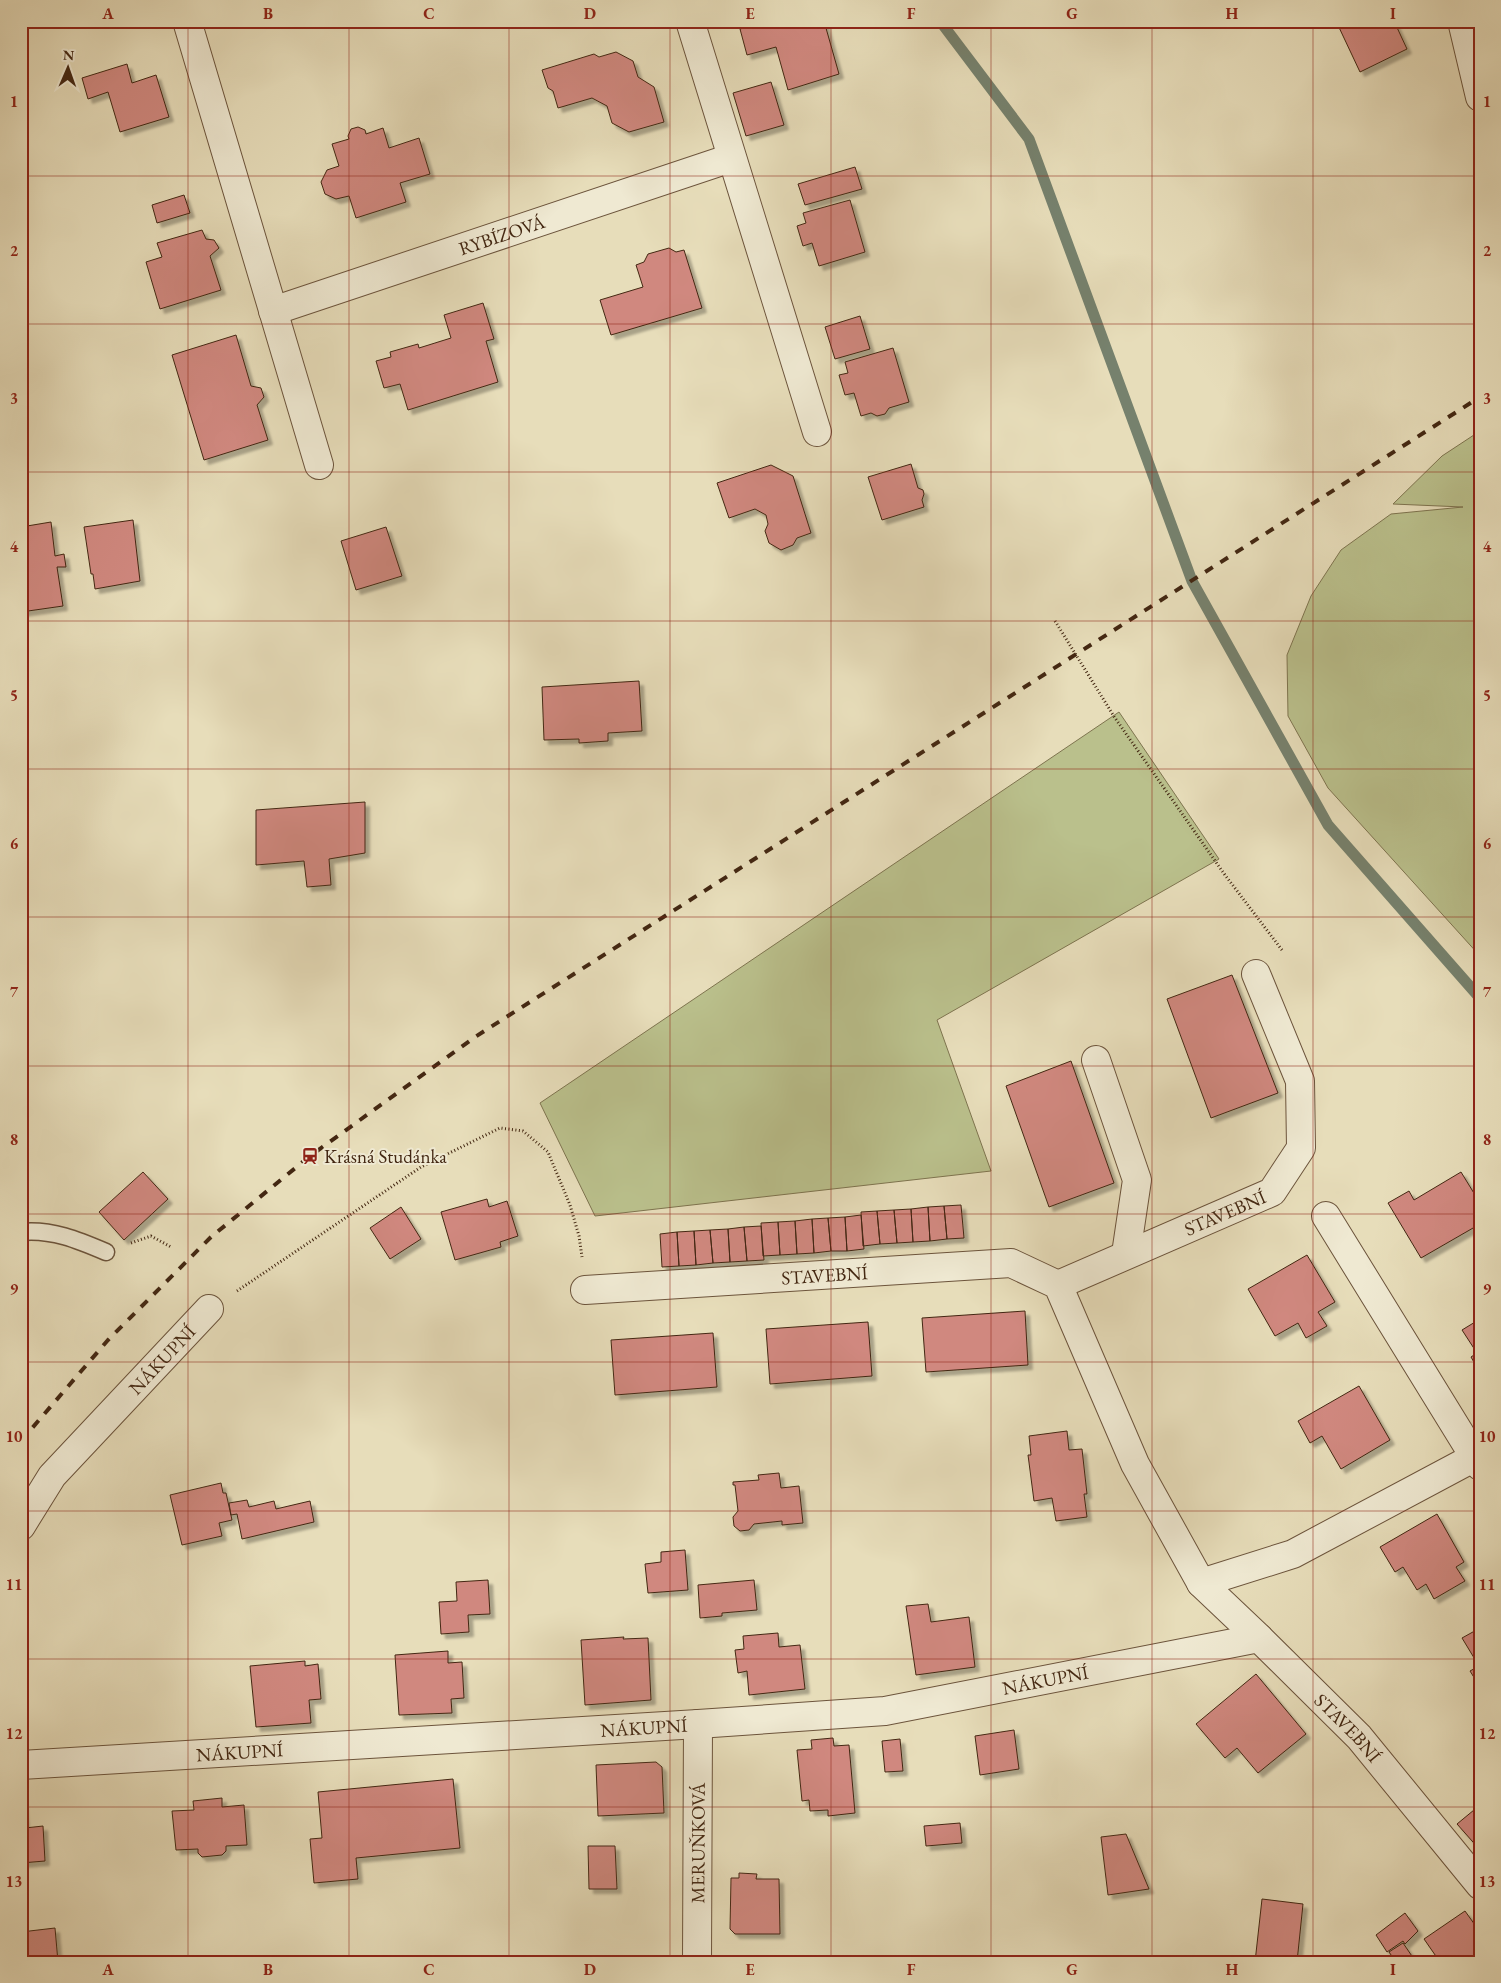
<svg xmlns="http://www.w3.org/2000/svg" width="1501" height="1983" font-family="'EB Garamond',serif">
	<style>
		.green { fill: #bac08c; stroke: #7e744f }
		.lines { fill: none; stroke-linecap: round; stroke-linejoin: round }
		.stream { stroke: #76816d; stroke-width: 11 }
		.building { fill: #d0887f; stroke: #432712; filter: url(#shadow) }
		.service-casing { stroke: #6c543c; stroke-width: 19 }
		.minor-casing { stroke: #6c543c; stroke-width: 30 }
		.path { stroke: #432712; stroke-width: 3; stroke-dasharray: 1 2.5; stroke-linecap: butt }
		.service { stroke: #efe9d2; stroke-width: 16 }
		.minor { stroke: #efe9d2; stroke-width: 28 }
		.rail { stroke: #432712; stroke-width: 4; stroke-dasharray: 9 9; stroke-linecap: butt }
		.grid { fill: none; stroke: #8f2418; stroke-width: 1; stroke-opacity: 0.55 }
		.labels { text-anchor: middle; dominant-baseline: central; stroke-width: 4; stroke-linejoin: round; paint-order: stroke }
		.street-label { font-size: 19px; fill: #432712; stroke: #efe9d2 }
		.poi-label { font-size: 19px; fill: #432712; stroke: #efe9d2; text-anchor: start }
		.neatline { fill: none; stroke: #8f2418; stroke-width: 2 }
		.grid-label { font-size: 16px; text-anchor: middle; font-weight: bold; fill: #8f2418 }
	</style>
	<defs>
		<filter id="shadow"><feDropShadow dx="4.5" dy="4.5" stdDeviation="1" flood-color="#0004"/></filter>
	</defs>
	<rect width="100%" height="100%" fill="#e7ddba"/>
	<filter id="stains"><feTurbulence type="fractalNoise" baseFrequency=".004" numOctaves="4"/><feColorMatrix values="0 0 0 0 .2 0 0 0 0 .09 0 0 0 0 .02 0 0 0 .5 -.17"/></filter>
	<radialGradient id="worn" r=".72"><stop offset=".6" stop-color="#630" stop-opacity="0"/><stop offset="1" stop-color="#630" stop-opacity=".3"/></radialGradient>
	<!-- green -->
	<path class="green" d="M1480,431V956L1328,788L1288,716L1287,655L1311,596L1341,550L1391,514L1463,507L1393,504L1442,456Z
		M1119,712L1219,859L937,1020L991,1171L595,1216L540,1103Z"/>
	<g class="lines">
		<!-- stream -->
		<path class="stream" d="M940,21L1029,139L1192,581L1328,825L1480,998"/>
	</g>
	<!-- building -->
	<path class="building" d="M767,21H824L839,74L788,90L776,47L747,55L740,29Z
		M1336,21H1394L1407,49L1360,72Z
		M616,52L633,61L638,77L654,87L664,122L629,132L612,123L607,106L592,98L558,108L553,91L548,88L542,70L594,54L599,57Z
		M127,64L132,83L156,75L169,117L120,132L108,92L88,99L82,78Z
		M771,82L784,125L746,136L733,93Z
		M358,127L365,130L366,134L383,128L389,148L419,138L430,174L400,183L406,202L356,218L349,196L336,199L325,194L321,182L327,170L339,166L332,144L349,139L348,136L351,129Z
		M855,167L862,189L805,205L798,184Z
		M184,195L190,213L157,223L152,205Z
		M850,200L865,252L819,266L812,243L803,246L797,226L806,223L803,213Z
		M202,230L206,239L214,240L219,248L210,256L221,290L160,309L146,262L162,257L157,243Z
		M669,248L676,252L684,250L702,308L611,335L600,300L643,287L636,265L644,262L648,254Z
		M483,303L494,339L486,341L498,382L408,410L400,384L384,388L376,361L391,357L390,352L418,344L419,348L451,338L444,315Z
		M860,316L870,349L835,359L825,327Z
		M236,335L251,386L261,388L264,397L257,405L268,440L204,460L172,355Z
		M893,348L909,402L889,408L885,414L877,416L871,413L861,416L854,393L845,395L839,375L848,373L845,362Z
		M911,464L918,488L923,490L924,494L922,500L924,507L882,520L868,477Z
		M771,465L793,476L811,533L797,538L793,545L781,550L769,543L765,531L768,524L766,515L755,509L729,518L717,483Z
		M133,520L140,581L95,589L93,574H91L84,527Z
		M51,522L55,556L64,554L66,567H57L63,606L21,612V527Z
		M386,527L402,576L356,590L341,541Z
		M639,681L642,731L608,733V741L579,743V739L544,740L542,687Z
		M365,802V853L329,859L331,885L307,887L304,861L256,865V810Z
		M1232,975L1278,1093L1211,1118L1167,999Z
		M1071,1061L1114,1183L1049,1207L1006,1086Z
		M143,1172L168,1199L124,1240L99,1212Z
		M1461,1172L1480,1203V1224L1421,1258L1388,1203L1409,1191L1414,1200Z
		M487,1199L489,1207L507,1201L518,1236L500,1242L501,1247L455,1260L441,1212Z
		M961,1205L964,1238L947,1239L944,1206Z
		M944,1206L947,1239L930,1241L928,1207Z
		M401,1207L421,1239L390,1259L370,1228Z
		M928,1207L930,1241L913,1242L911,1209Z
		M911,1209L913,1242L897,1243L894,1210Z
		M894,1210L897,1243L880,1244L877,1211Z
		M877,1211L880,1244L863,1246L861,1212Z
		M861,1215L864,1249L847,1251L845,1217Z
		M845,1217L847,1251H831L828,1218Z
		M828,1218L831,1251L814,1253L812,1219Z
		M812,1219L814,1253L797,1254L795,1221Z
		M795,1221L797,1254L780,1255L778,1222Z
		M778,1222L780,1255L763,1256L761,1223Z
		M761,1226L764,1260L747,1261L744,1227Z
		M744,1227L747,1261L730,1262L728,1229Z
		M728,1229L730,1262L713,1263L710,1230Z
		M710,1230L713,1263L696,1265L694,1231Z
		M694,1231L696,1265L679,1266L677,1232Z
		M677,1232L679,1266L662,1267L660,1234Z
		M1307,1255L1335,1302L1318,1312L1327,1326L1306,1338L1298,1323L1275,1336L1248,1289Z
		M1025,1311L1028,1365L926,1372L922,1318Z
		M1480,1319V1371H1479L1471,1357L1477,1353L1462,1330Z
		M868,1322L872,1376L770,1384L766,1329Z
		M713,1333L717,1387L615,1395L611,1340Z
		M1359,1386L1390,1440L1341,1469L1322,1436L1310,1443L1298,1421Z
		M1067,1431L1069,1450L1082,1449L1087,1494H1084L1087,1517L1056,1521L1052,1498L1034,1501L1028,1455H1031L1029,1436Z
		M779,1473L781,1488L799,1486L803,1523L782,1525V1521L754,1524L749,1530L740,1531L734,1526L733,1517L738,1511L735,1485H733V1482L759,1480L758,1475Z
		M221,1483L223,1493H226L232,1520L219,1523L222,1536L182,1545L170,1495Z
		M247,1500L249,1507L274,1501L276,1509L310,1501L314,1522L242,1539L237,1514L231,1515L229,1503Z
		M1437,1514L1464,1562L1456,1567L1465,1581L1434,1599L1426,1584L1417,1590L1403,1567L1395,1572L1380,1547Z
		M685,1550L688,1590L648,1593L645,1564L661,1562V1552Z
		M488,1580L490,1614L468,1615L469,1632L441,1634L439,1602L457,1601L456,1582Z
		M754,1580L757,1610L722,1613V1616L700,1618L698,1585Z
		M928,1604L931,1622L969,1617L975,1667L916,1675L906,1606Z
		M1480,1628V1687L1470,1671L1479,1666L1462,1638Z
		M778,1633L779,1647L800,1645L805,1689L749,1695L747,1671L738,1673L735,1650L744,1649L743,1636Z
		M624,1637L623,1639L648,1638L651,1700L585,1705L581,1640Z
		M448,1651V1663L462,1662L464,1698L451,1699L452,1713L399,1715L395,1655Z
		M305,1661V1666L318,1664L321,1699L309,1700L311,1723L256,1727L250,1666Z
		M1256,1674L1306,1734L1258,1773L1237,1748L1225,1758L1196,1724Z
		M1014,1730L1019,1769L980,1775L975,1736Z
		M833,1738L834,1746L849,1745L855,1813L828,1816V1810L810,1811L809,1800L802,1801L797,1750L812,1749L811,1740Z
		M900,1739L903,1771L885,1772L882,1741Z
		M656,1762L662,1767L664,1813L598,1816L596,1765Z
		M453,1779L460,1848L356,1858L358,1879L314,1883L310,1839L322,1838L318,1792Z
		M21,1786L25,1828L43,1826L45,1861L21,1863Z
		M222,1798V1807L244,1805L247,1845L226,1846V1851L222,1855L202,1857L198,1853V1849L176,1850L172,1811L194,1810L193,1801Z
		M1480,1805V1850L1457,1824Z
		M960,1823L962,1843L926,1846L924,1826Z
		M1126,1834L1149,1889L1108,1895L1101,1837Z
		M588,1846H615L617,1889H589Z
		M739,1873L757,1874L756,1879H779L780,1934H735L730,1929L731,1878H739Z
		M1262,1899L1303,1904L1297,1962H1255Z
		M1465,1911L1480,1932V1962H1440L1424,1939Z
		M1405,1913L1418,1931L1405,1944L1403,1941L1387,1952L1376,1935Z
		M55,1928L58,1962H21V1932Z
		M1403,1943L1416,1962H1396L1389,1952Z"/>
	<g class="lines">
		<!-- service casing -->
		<g class="service-casing">
			<path id="service" d="M21,1232C52,1229 78,1240 106,1252"/>
		</g>
		<!-- minor casing -->
		<g class="minor-casing">
			<g id="minor">
				<path d="M187,21L319,465"/>
				<path d="M690,21L817,432"/>
				<path d="M1462,21L1480,97"/>
				<path id="s1" d="M273,311L731,158"/>
				<path d="M1096,1060L1137,1180L1126,1254"/>
				<path d="M1326,1216L1480,1466"/>
				<path id="s2" d="M1058,1285L1272,1192L1301,1148L1300,1081L1256,974"/>
				<path id="s3" d="M585,1290L1011,1263L1058,1285L1135,1464L1201,1583L1259,1638L1359,1737L1480,1885"/>
				<path id="s4" d="M21,1526L52,1476L209,1309"/>
				<path d="M1201,1583L1293,1554L1475,1457"/>
				<path id="s5" d="M21,1765L698,1724L885,1711L1259,1638"/>
				<path id="s6" d="M697,1962L698,1724"/>
			</g>
		</g>
		<!-- path -->
		<path class="path" d="M1055,621L1115,718L1225,875L1282,950
			M131,1243L151,1236L171,1247
			M237,1291L421,1167L500,1128L523,1131L548,1152L570,1205L579,1236L582,1257"/>
		<!-- service -->
		<use href="#service" class="service"/>
		<!-- minor -->
		<use href="#minor" class="minor"/>
		<!-- rail -->
		<path class="rail" d="M21,1441L108,1340L211,1237L310,1156L475,1037L1480,397"/>
	</g>
	<!-- grid -->
	<path class="grid" d="M188,21V1962M349,21V1962M509,21V1962M670,21V1962M831,21V1962M991,21V1962M1152,21V1962M1313,21V1962M21,176H1480M21,324H1480M21,472H1480M21,621H1480M21,769H1480M21,917H1480M21,1066H1480M21,1214H1480M21,1362H1480M21,1511H1480M21,1659H1480M21,1807H1480"/>
	<!-- icons -->
	<defs>
		<g id="station-bare" transform="scale(1.35)"><path d="M-3-6H3Q5-6 5-4V2Q5 4 3 4L4.5 6H3L1.5 4h-3L-3 6H-4.5L-3 4Q-5 4-5 2V-4Q-5-6-3-6ZM-3.5-4v3h7v-3ZM-3.5 1v1.5H-2V1ZM2 1v1.5H3.5V1Z" fill="#8f2418" stroke="#efe9d2" stroke-width="2.5" paint-order="stroke"/></g>
	</defs>
	<g fill-rule="evenodd">
		<use href="#station-bare" x="310" y="1156"/>
	</g>
	<g class="labels">
		<!-- street labels -->
		<g class="street-label">
			<text stroke="none"><textPath href="#s1" startOffset="241">RYBÍZOVÁ</textPath></text>
			<text stroke="none"><textPath href="#s2" startOffset="182">STAVEBNÍ</textPath></text>
			<text stroke="none"><textPath href="#s3" startOffset="240">STAVEBNÍ</textPath></text>
			<text stroke="none"><textPath href="#s4" startOffset="219">NÁKUPNÍ</textPath></text>
			<text stroke="none"><textPath href="#s5" startOffset="1029">NÁKUPNÍ</textPath></text>
			<text stroke="none"><textPath href="#s5" startOffset="624">NÁKUPNÍ</textPath></text>
			<text stroke="none"><textPath href="#s3" startOffset="1016">STAVEBNÍ</textPath></text>
			<text stroke="none"><textPath href="#s5" startOffset="219">NÁKUPNÍ</textPath></text>
			<text stroke="none"><textPath href="#s6" startOffset="119">MERUŇKOVÁ</textPath></text>
		</g>
		<!-- poi labels -->
		<g class="poi-label">
			<text x="324" y="1156">Krásná Studánka</text>
		</g>
	</g>
	<!-- margin -->
	<rect width="1501" height="1983" fill="none" stroke="#e7ddba" stroke-width="55"/>
	<!-- north arrow -->
	<g transform="translate(68 68) rotate(2)" stroke="#efe9d2" stroke-width="4" paint-order="stroke">
	<path d="M0-4L9 19L0 12L-9 19Z" fill="#432712"/>
	<text y="-8" font-size="14" font-weight="bold" text-anchor="middle" fill="#432712">N</text>
	</g>
	<rect x="28" y="28" width="1446" height="1928" class="neatline"/>
	<g class="grid-label">
		<text x="108" y="19">A</text>
		<text x="268" y="19">B</text>
		<text x="429" y="19">C</text>
		<text x="590" y="19">D</text>
		<text x="750" y="19">E</text>
		<text x="911" y="19">F</text>
		<text x="1072" y="19">G</text>
		<text x="1232" y="19">H</text>
		<text x="1393" y="19">I</text>
		<text x="14" y="107">1</text>
		<text x="1487" y="107">1</text>
		<text x="14" y="256">2</text>
		<text x="1487" y="256">2</text>
		<text x="14" y="404">3</text>
		<text x="1487" y="404">3</text>
		<text x="14" y="552">4</text>
		<text x="1487" y="552">4</text>
		<text x="14" y="701">5</text>
		<text x="1487" y="701">5</text>
		<text x="14" y="849">6</text>
		<text x="1487" y="849">6</text>
		<text x="14" y="997">7</text>
		<text x="1487" y="997">7</text>
		<text x="14" y="1145">8</text>
		<text x="1487" y="1145">8</text>
		<text x="14" y="1294">9</text>
		<text x="1487" y="1294">9</text>
		<text x="14" y="1442">10</text>
		<text x="1487" y="1442">10</text>
		<text x="14" y="1590">11</text>
		<text x="1487" y="1590">11</text>
		<text x="14" y="1739">12</text>
		<text x="1487" y="1739">12</text>
		<text x="14" y="1887">13</text>
		<text x="1487" y="1887">13</text>
		<text x="108" y="1975">A</text>
		<text x="268" y="1975">B</text>
		<text x="429" y="1975">C</text>
		<text x="590" y="1975">D</text>
		<text x="750" y="1975">E</text>
		<text x="911" y="1975">F</text>
		<text x="1072" y="1975">G</text>
		<text x="1232" y="1975">H</text>
		<text x="1393" y="1975">I</text>
	</g>
	<rect width="100%" height="100%" filter="url(#stains)"/>
	<rect width="100%" height="100%" fill="url(#worn)"/>
</svg>
